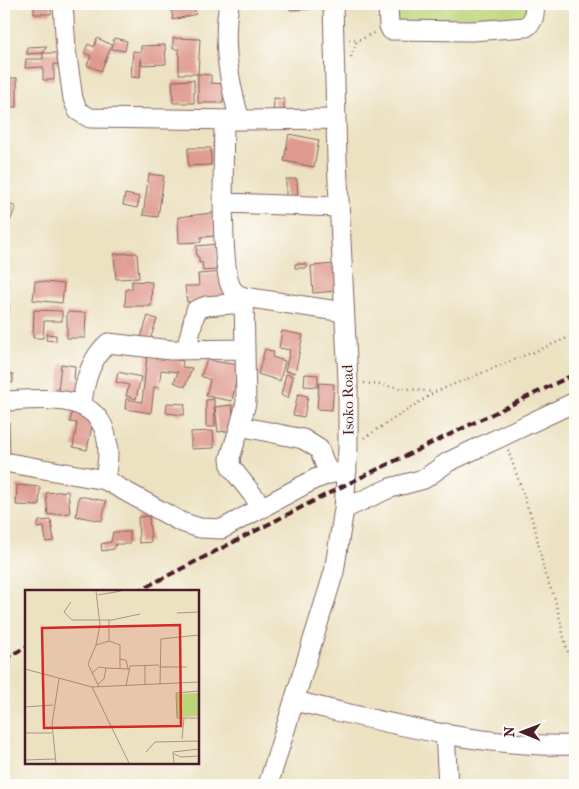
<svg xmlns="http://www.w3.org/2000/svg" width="579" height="789" font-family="'IM FELL French Canon',serif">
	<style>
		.green { fill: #bdd57a; stroke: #847a52 }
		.building { fill: #df9a8f }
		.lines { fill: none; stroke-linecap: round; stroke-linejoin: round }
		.minor-casing { stroke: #836360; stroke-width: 21 }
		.path { stroke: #836360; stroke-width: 2.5; stroke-dasharray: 1 4; stroke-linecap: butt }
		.minor { stroke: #fff; stroke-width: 19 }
		.rail { stroke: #4a1f2b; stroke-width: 4; stroke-dasharray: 8 4; stroke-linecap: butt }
		.labels { text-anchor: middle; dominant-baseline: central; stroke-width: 5; stroke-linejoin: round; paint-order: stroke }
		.street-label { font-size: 15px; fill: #4a1f2b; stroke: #fdfcf7 }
		.inset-road { fill: none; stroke: #ab9486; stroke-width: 1 }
		.view { fill: #d62828; fill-opacity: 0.15; stroke: #d62828; stroke-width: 2.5 }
		.inset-edge { fill: none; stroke: #4a1f2b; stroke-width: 2.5 }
	</style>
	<rect width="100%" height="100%" fill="#fdfcf7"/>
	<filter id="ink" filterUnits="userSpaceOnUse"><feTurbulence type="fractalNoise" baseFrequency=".02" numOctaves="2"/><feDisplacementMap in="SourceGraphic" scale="10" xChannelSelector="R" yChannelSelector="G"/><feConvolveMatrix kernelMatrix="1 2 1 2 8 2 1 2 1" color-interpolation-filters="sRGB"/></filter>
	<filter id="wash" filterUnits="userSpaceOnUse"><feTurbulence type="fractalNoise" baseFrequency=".0096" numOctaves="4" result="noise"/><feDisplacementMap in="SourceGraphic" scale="20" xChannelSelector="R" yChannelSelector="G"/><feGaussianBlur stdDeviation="1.12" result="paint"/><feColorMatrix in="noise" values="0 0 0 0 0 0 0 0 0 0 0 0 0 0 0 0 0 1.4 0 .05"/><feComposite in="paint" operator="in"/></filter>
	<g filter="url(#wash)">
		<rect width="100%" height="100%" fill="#ece2c2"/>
		<!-- green -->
		<path class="green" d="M392,4H526V24L393,28Z"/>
		<g id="blocks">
			<!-- building -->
			<path class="building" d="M34,4H51V14H34Z
				M171,4H193L196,14L173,20Z
				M290,4H310V9L290,10Z
				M97,38L112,45L101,71L87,65L91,56L84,53L88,44L94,47Z
				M114,38L127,41L125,51L112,49Z
				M173,38L200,39L198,74H179V49H173Z
				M165,45L166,64L142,65L141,58L140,78L131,77L133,51L141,52V46Z
				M47,46L43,53L27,54V47Z
				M43,53H64V65L54,64V80H43V67L25,68L26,59H43Z
				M198,74L211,75V83L224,84L223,103H198Z
				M7,78H17V107H4V98H7Z
				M194,80V103H173L172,81Z
				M274,98L284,99V116H273Z
				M289,134L319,140L314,167L284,161Z
				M188,148H211V165L188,166Z
				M149,174L164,176L158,217L143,215Z
				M286,179H297L298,197H286Z
				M125,194L140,197L137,208L123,205Z
				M4,202L16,207L4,235Z
				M221,212L216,236L201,237V242L179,243L178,217Z
				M218,244L216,270L203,271L202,262L199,263V257H197L196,246Z
				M137,253L139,278L116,279L114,254Z
				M295,264H307V268H295Z
				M335,264L337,291L313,293L311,266Z
				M224,272L226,300L187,302L185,286H199L198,274Z
				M4,281H8V291H4Z
				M35,281L64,284L62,303L33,300Z
				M132,281L152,282L151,306H125L126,289H132Z
				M4,302H9V314H4Z
				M34,310L62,311V321H44L43,338H33Z
				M67,312L86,313L85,338H67Z
				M148,316L157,319L149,343L140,340Z
				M282,331L303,335L295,373L285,371L290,350L279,348Z
				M47,334L56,335V341L46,340Z
				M265,349L274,352L272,357L285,361L280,381L258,374Z
				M147,356L183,361L182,367L192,368L185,387L174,382L178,372L161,370L159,388L154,387L151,413L125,409L126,399L142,402Z
				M208,357L213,361L239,365L232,401L206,396L210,380L201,376Z
				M61,364L75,366L74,379L80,380L79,394L58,392Z
				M118,372L141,377L136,399L126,396L129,385L116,382Z
				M4,374H13V383H4Z
				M286,374L293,376L288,399L281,395Z
				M305,374L318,375V387L304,386Z
				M319,383L334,384L332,410L317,409Z
				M298,394L308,396L304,417L293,415Z
				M214,399L215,427H206V400Z
				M167,403L185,404L184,415L166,413Z
				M232,405L235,430L218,432L215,407Z
				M72,412L94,416L87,450L73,447L77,423L70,422Z
				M4,421H9L10,456H4Z
				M213,431L214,448L191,449V432Z
				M17,485L40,487L39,506L16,505Z
				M68,491L70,513L48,515L46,493Z
				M79,496L106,501L102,521L76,516Z
				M149,516L151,542L139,543L138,517Z
				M51,520L54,541L46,542L44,527L37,528L39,521Z
				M113,532H130V544H116L114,549L102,551L101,544L111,542Z"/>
		</g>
	</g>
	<g filter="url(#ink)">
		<use href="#blocks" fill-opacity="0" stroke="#836360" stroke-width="1"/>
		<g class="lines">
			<!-- minor casing -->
			<g class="minor-casing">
				<path id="minor" d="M63,4L66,49L73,99L78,111L90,118L240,120L336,119
					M229,4C222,42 229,83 240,120
					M388,4L389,26L391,30L472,31L526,27C535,21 534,14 535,4
					M224,120C224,151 219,268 232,289C235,294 239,295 244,297L344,312
					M225,203L339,207
					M186,350L196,310L206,306L244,303
					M4,401C47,399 108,390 108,453C108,462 106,471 105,480
					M82,405C84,383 91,358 108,343L171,350L245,349
					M240,426L246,403L244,297
					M4,462L105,480L181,522L200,528L222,529L315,479L329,474L347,471
					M263,508L231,467L230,458L240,426L303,439L319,449L329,474
					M344,509L390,488L424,479L448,462L575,402
					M294,701C386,722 480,748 575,745
					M445,733L448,785
					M268,785L334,572L344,509L348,448V381L337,160L333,4"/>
			</g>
			<!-- path -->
			<path class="path" d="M349,40L362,39L375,32
				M351,57L357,40
				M364,383L433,392
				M364,438L435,392L575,335
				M508,450L535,528L545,575L555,599L566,646L575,671"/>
			<!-- minor -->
			<use href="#minor" class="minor"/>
			<!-- rail -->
			<path class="rail" d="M136,592L345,485L575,374
				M4,659L26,647"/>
		</g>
	</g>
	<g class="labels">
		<!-- street labels -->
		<g class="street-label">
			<text transform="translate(348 400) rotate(-91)">Isoko Road</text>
		</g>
	</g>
	<!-- overview -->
	<g transform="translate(25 590)">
		<rect width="174" height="174" fill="#ece2c2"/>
		<path d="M174,103V126L152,127L151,104Z" fill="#bdd57a"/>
		<path class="inset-road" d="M71,1L75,35L71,55L63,74L74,97M73,5L96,1M46,12L39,22L47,30H87L115,24M152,23L174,22M84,51L95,55V79M71,55L84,51V30M94,69L101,70L103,79M134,77H162M81,78L104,79M0,79L67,97L174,92M67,83L74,77L81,78L79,89L73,94M135,94L136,49L174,45M120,95V75M101,96L105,76L134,75M67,97L104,173M174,101L151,103L152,128H174M0,117L28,115M0,143H27M157,149L159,128M121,162L130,152L174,151M149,164L156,167L174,166M0,170L30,169M31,173L27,134L34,89M149,173L148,162L174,159"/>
		<path class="view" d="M155,35L156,136L19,138L17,38Z"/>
		<rect width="174" height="174" class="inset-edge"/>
	</g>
	<!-- margin -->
	<rect width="579" height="789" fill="none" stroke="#fdfcf7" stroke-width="20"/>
	<!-- north arrow -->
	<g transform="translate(522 732) rotate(271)" stroke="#fdfcf7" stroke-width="4" paint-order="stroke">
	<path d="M0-4L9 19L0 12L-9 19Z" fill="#4a1f2b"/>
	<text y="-8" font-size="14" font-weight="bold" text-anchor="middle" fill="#4a1f2b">N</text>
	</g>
</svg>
